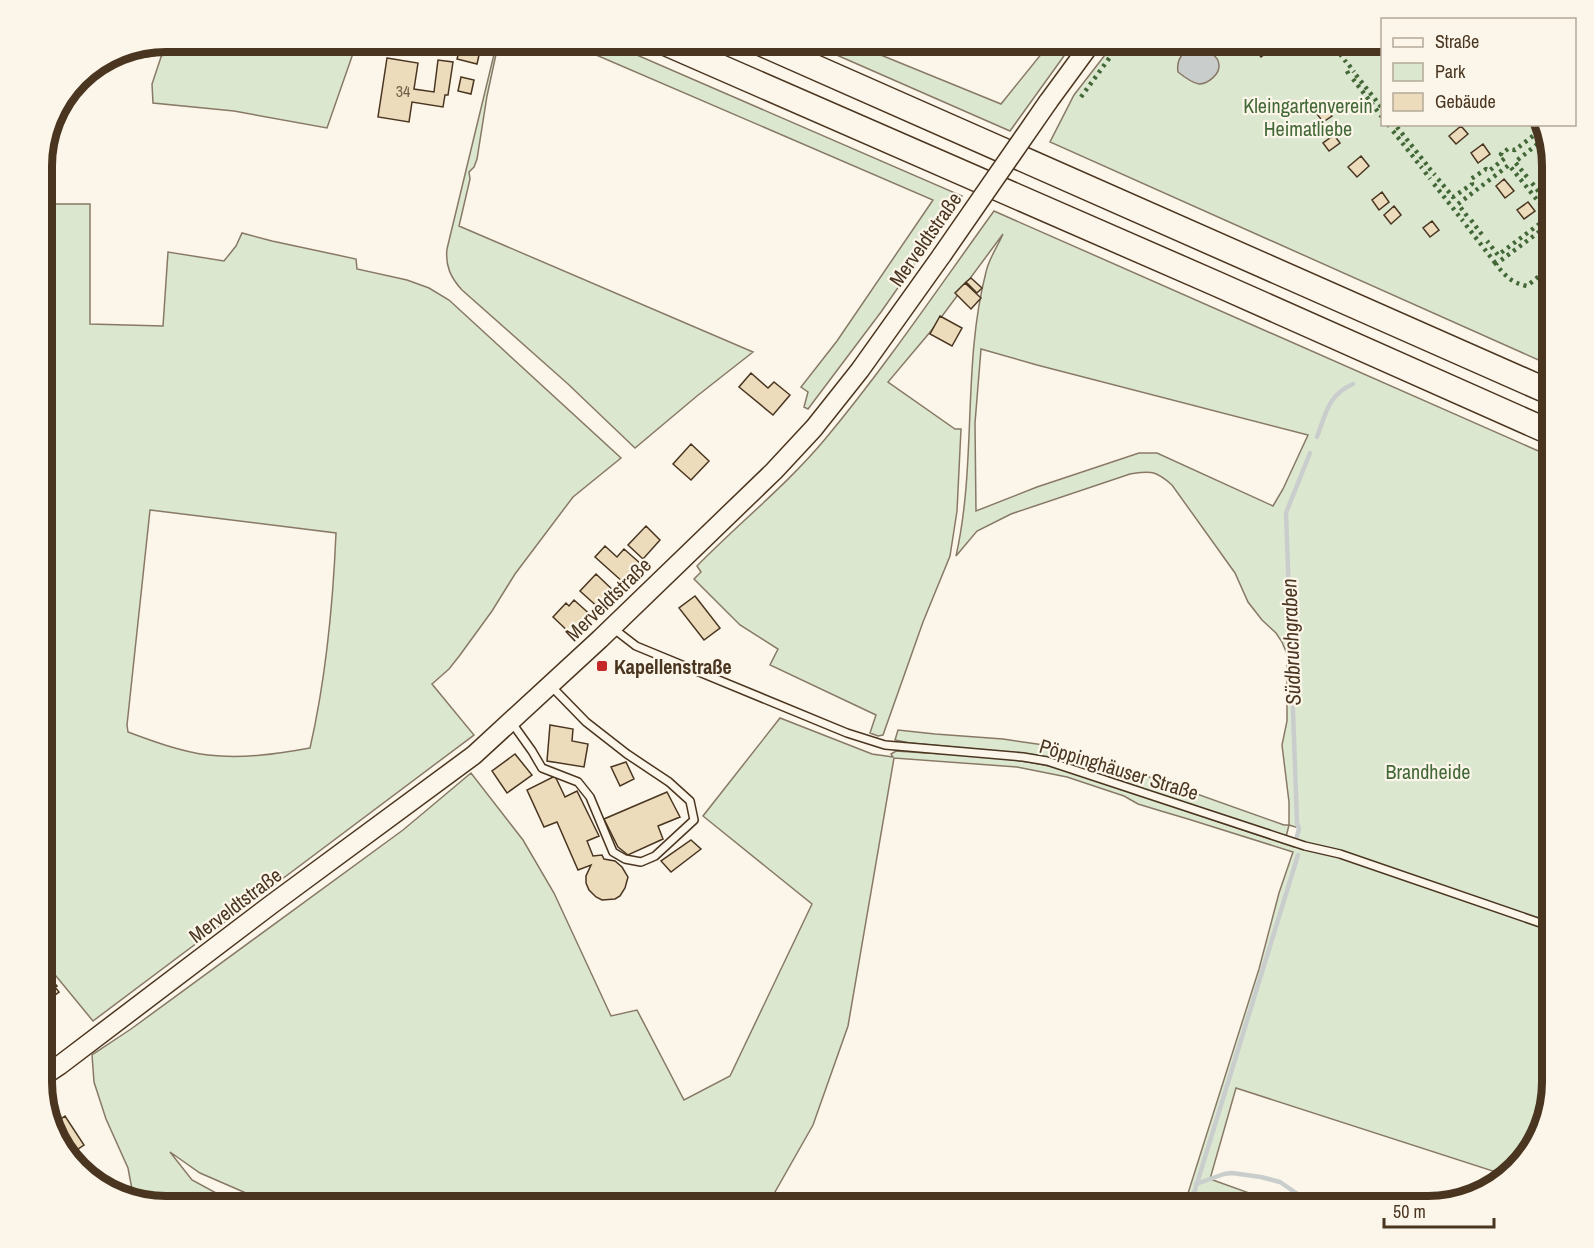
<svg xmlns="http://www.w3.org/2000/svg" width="1594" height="1248" font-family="'Archivo Narrow',sans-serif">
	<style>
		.green { fill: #dce7d0; stroke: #887966; stroke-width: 1.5; fill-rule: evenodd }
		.water { fill: #c9cecd; stroke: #887966; stroke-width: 1.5 }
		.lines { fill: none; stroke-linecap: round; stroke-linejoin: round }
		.stream { stroke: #c9cecd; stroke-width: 4.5 }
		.building { fill: #ecdcbc; stroke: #4a3520; stroke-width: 1.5 }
		.lane-casing { stroke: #4a3520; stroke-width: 10 }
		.secondary-casing { stroke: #4a3520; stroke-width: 21 }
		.highway-casing { stroke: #4a3520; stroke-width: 27 }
		.lane { stroke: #fbf6e9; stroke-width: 7 }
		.secondary { stroke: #fbf6e9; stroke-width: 18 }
		.highway { stroke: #fbf6e9; stroke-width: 24 }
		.secondary-bridge-casing { stroke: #4a3520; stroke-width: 21; stroke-linecap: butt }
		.secondary-bridge { stroke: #fbf6e9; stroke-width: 18 }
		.hedge { stroke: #436837; stroke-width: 4.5; stroke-dasharray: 3 4.5; stroke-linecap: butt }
		.poi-dot { fill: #c62828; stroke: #fbf6e9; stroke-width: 2 }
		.labels { text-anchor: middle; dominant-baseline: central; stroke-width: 4.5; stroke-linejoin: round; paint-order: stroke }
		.number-label { font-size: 16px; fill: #725f47 }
		.park-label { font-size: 20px; fill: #436837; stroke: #fbf6e9 }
		.street-label { font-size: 20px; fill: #4a3520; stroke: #fbf6e9 }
		.poi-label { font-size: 20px; font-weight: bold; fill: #4a3520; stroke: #fbf6e9; text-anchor: start }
		.water-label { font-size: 21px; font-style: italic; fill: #4a3520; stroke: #fbf6e9 }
		.rim { fill: none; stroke: #4a3520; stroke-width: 8 }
	</style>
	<rect width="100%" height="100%" fill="#fbf6e9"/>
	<!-- green -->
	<path class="green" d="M166,42H357L327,128L234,111L153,103L152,84Z
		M497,42H499L498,45L487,96L477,159L474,167L469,172L470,179L459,226L753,352L697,396L635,448L568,384L462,290C451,278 445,266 447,249Z
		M566,42H607L962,196L881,312L808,409L804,407L808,392L801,387L837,341L933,200Z
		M807,42H849L1001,104L1051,42H1074L1010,131Z
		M1115,42H1382V124L1542,125L1552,167V366L1050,142L1074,95Z
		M45,204H90V324L163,326L168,252L224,261L236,246L242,233L272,241L356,259L357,269L407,280L429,288L449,300L621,458L573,497L515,574L492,611L460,655L449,669L432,684L474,735L93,1021L42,959V205ZM150,510L336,533C333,605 326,678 310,748C277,754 242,759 208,755C182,752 152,741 128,732L127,725Z
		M994,211L1552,457V1082L1543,1129L1521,1163L1505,1175L1236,1088L1210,1179L1285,1206H1184L1259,969L1279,893L1293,852L1188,819L1161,811L1138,804L1124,796L1067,777L1017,767L894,758L848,1026L813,1125L767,1206H287L262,1200L200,1173L170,1152L192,1180L227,1199L276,1206H166L134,1200L128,1168L106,1119L94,1082L92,1055L131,1029L403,830L471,773L523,840L554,893L611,1016L637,1010L684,1100L730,1076L812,904L703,816L780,718L872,754L893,757L891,754L896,751C951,755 1008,755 1061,769L1294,847L1299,828L1289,825L1286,837L1059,760L1030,754L910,743L895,740L898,730L935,734L1003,739L1051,746L1107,762L1284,825H1289V802L1282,745L1287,721V654L1282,642L1276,633L1262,620L1248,602L1235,573L1172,485C1155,470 1151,471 1130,474L1011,514L977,531L956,556C977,463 962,365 986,272C989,258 998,246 1003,234L931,331L888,382L955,429H961L957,511L950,556L923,622L883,735L878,736L870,733L876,715L770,665L778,649L740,625L694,579L701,572L697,566C739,523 787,485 826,438C886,366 939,287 994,211ZM981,349L1037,365L1308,435L1283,489L1273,506L1157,453H1139L1037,487L976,511L975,423Z"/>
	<!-- water -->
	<path class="water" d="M1194,45C1202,46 1219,55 1219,65C1220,74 1208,84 1199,84C1192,83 1183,76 1178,72C1176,60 1183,51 1194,45Z"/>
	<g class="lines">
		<!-- stream -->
		<path class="stream" d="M1317,437C1326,413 1328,395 1353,384
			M1297,836L1299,829L1297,823L1286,513L1310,453
			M1196,1184L1224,1174L1232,1173L1261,1177L1280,1182L1315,1206
			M1190,1206L1298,855"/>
	</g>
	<!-- building -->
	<path class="building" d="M462,42H482L477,64L457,59Z
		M1242,42H1274L1277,45L1261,57L1253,47L1249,51Z
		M157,44L158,55L106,63V60L119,51Z
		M387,58L418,63L414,89L434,92L438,60L453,62L448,95H445L443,107L412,102L409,122L378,117Z
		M461,77L474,80L471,94L458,91Z
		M1323,104L1332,116L1323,122L1314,110Z
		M1461,126L1468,134L1456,144L1449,136Z
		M1334,135L1340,143L1329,151L1323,143Z
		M1483,144L1490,154L1478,163L1471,153Z
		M1361,156L1369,166L1357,177L1348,167Z
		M1504,179L1514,191L1505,198L1496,186Z
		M1382,192L1389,202L1379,210L1372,200Z
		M1528,202L1535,211L1524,219L1517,210Z
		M1394,206L1401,215L1391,224L1384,215Z
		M1432,221L1439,230L1430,237L1423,228Z
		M971,278L982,288L977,293L966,282Z
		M965,283L981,298L971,309L955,293Z
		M940,316L962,328L952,346L930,334Z
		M751,373L768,388L774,382L790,395L773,415L739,387Z
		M691,444L709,461L691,480L673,464Z
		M646,526L660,540L643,559L628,545Z
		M605,546L617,557L624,549L641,564L624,583L595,557Z
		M596,574L616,593L601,610L580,591Z
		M695,596L720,628L704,640L679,608Z
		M574,600L593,617L574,637L553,617L566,603L569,606Z
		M550,725L573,729L572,741L588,744L584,767L547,761Z
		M515,754L532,775L507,793L492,771Z
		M626,762L634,779L620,786L611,767Z
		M555,776L565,797L577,791L599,836L587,841L593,856L602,855L604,859L615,861L622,867L628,877L625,888L620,896L615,899L602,900L596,897L589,890L586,883V876L591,865L578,870L557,822L544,827L527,790Z
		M667,792L680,817L658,826L663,839L628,855L618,847L604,819Z
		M691,840L701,849L671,872L661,861Z
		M48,976L57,986L55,987L59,992L51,998L42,988V982Z
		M49,1115L55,1123L65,1116L84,1145L69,1155L55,1136Z"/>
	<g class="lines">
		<!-- lane casing -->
		<g class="lane-casing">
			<path id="lane" d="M614,629L636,646L847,733L885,745L1023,757L1047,761L1305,846L1340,854L1552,927
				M512,723L532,751L542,768L578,782L590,797L613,852L625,859L641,862L655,856L694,820L690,801L669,782L627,754L586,722L550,685"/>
		</g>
		<!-- secondary casing -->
		<g class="secondary-casing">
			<path id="secondary" d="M1048,102L1092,42
				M42,1077L60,1065L272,904L474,755L600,639L774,471L814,428L860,370L942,255"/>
		</g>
		<!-- highway casing -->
		<g class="highway-casing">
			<path id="highway" d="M663,42L1217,284L1552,433
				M758,42L1552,393"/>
		</g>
		<!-- lane -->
		<use href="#lane" class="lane"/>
		<!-- secondary -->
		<use href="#secondary" class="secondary"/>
		<!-- highway -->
		<use href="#highway" class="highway"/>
		<!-- secondary-bridge casing -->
		<g class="secondary-bridge-casing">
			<path id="secondary-bridge" d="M942,255L1048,102"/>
		</g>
		<!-- secondary-bridge -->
		<use href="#secondary-bridge" class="secondary-bridge"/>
		<!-- hedge -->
		<path class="hedge" d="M1331,42L1346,62
			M1349,65L1354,72
			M1347,71L1349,75
			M1356,75L1382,108
			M1353,79L1382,117
			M1081,97L1121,42
			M1388,124L1390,127
			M1395,124V125
			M1397,127L1427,165
			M1393,131L1422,168
			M1429,168L1435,175
			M1425,172L1430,179
			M1527,177L1515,162L1545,138
			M1438,179L1453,197L1472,184L1471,179L1486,169L1489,171L1505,158L1501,154L1508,149L1515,150L1543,128
			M1532,183L1539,192
			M1434,184L1463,221
			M1541,194L1552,208
			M1467,216L1458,204L1509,165L1550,216L1498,255L1487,241
			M1471,220L1483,236
			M1550,223L1552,222
			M1466,225L1496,264
			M1544,272L1527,286C1512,283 1505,276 1496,264L1547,226"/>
	</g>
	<!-- markers -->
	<rect class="poi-dot" x="596" y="660" width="12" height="12" rx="3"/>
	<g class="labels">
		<!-- number labels -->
		<g class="number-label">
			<text x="403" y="91">34</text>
		</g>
		<!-- park labels -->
		<g class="park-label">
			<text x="1308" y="105">Kleingartenverein<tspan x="1308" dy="23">Heimatliebe</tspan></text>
			<text x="1428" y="771">Brandheide</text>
		</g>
		<!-- street labels -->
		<g class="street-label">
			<text transform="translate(925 239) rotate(-55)">Merveldtstraße</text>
			<text transform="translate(608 599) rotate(-44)">Merveldtstraße</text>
			<text transform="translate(1119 769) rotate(17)">Pöppinghäuser Straße</text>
			<text transform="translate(235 905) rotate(-37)">Merveldtstraße</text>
		</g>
		<!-- poi labels -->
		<g class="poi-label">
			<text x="614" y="666">Kapellenstraße</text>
		</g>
		<!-- water labels -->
		<g class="water-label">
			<text transform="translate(1291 642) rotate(-92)">Südbruchgraben</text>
		</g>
	</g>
	<!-- crop -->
	<path d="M0 0H1594V1248H0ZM166 52H1428A114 114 0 0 1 1542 166V1082A114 114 0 0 1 1428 1196H166A114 114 0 0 1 52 1082V166A114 114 0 0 1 166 52Z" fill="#fbf6e9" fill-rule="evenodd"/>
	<path class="rim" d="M166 52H1428A114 114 0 0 1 1542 166V1082A114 114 0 0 1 1428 1196H166A114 114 0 0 1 52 1082V166A114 114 0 0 1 166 52Z"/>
	<!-- legend -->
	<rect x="1381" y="18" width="195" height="108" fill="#fbf6e9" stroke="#b4a999" stroke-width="1.5"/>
	<rect x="1393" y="38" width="30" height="9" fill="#fbf6e9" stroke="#b4a999" stroke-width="1.5"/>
	<text x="1435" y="48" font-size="18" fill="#4a3520">Straße</text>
	<rect x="1393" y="63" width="30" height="18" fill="#dce7d0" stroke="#b4a999" stroke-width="1.5"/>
	<text x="1435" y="78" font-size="18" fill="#4a3520">Park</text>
	<rect x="1393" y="93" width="30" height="18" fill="#ecdcbc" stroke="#b4a999" stroke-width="1.5"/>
	<text x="1435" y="108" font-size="18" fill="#4a3520">Gebäude</text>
	<!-- scale -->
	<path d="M1384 1218v9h110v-9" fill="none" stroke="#4a3520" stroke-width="3"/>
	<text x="1393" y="1218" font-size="18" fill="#4a3520" stroke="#fbf6e9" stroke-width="4.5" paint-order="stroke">50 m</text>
</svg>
